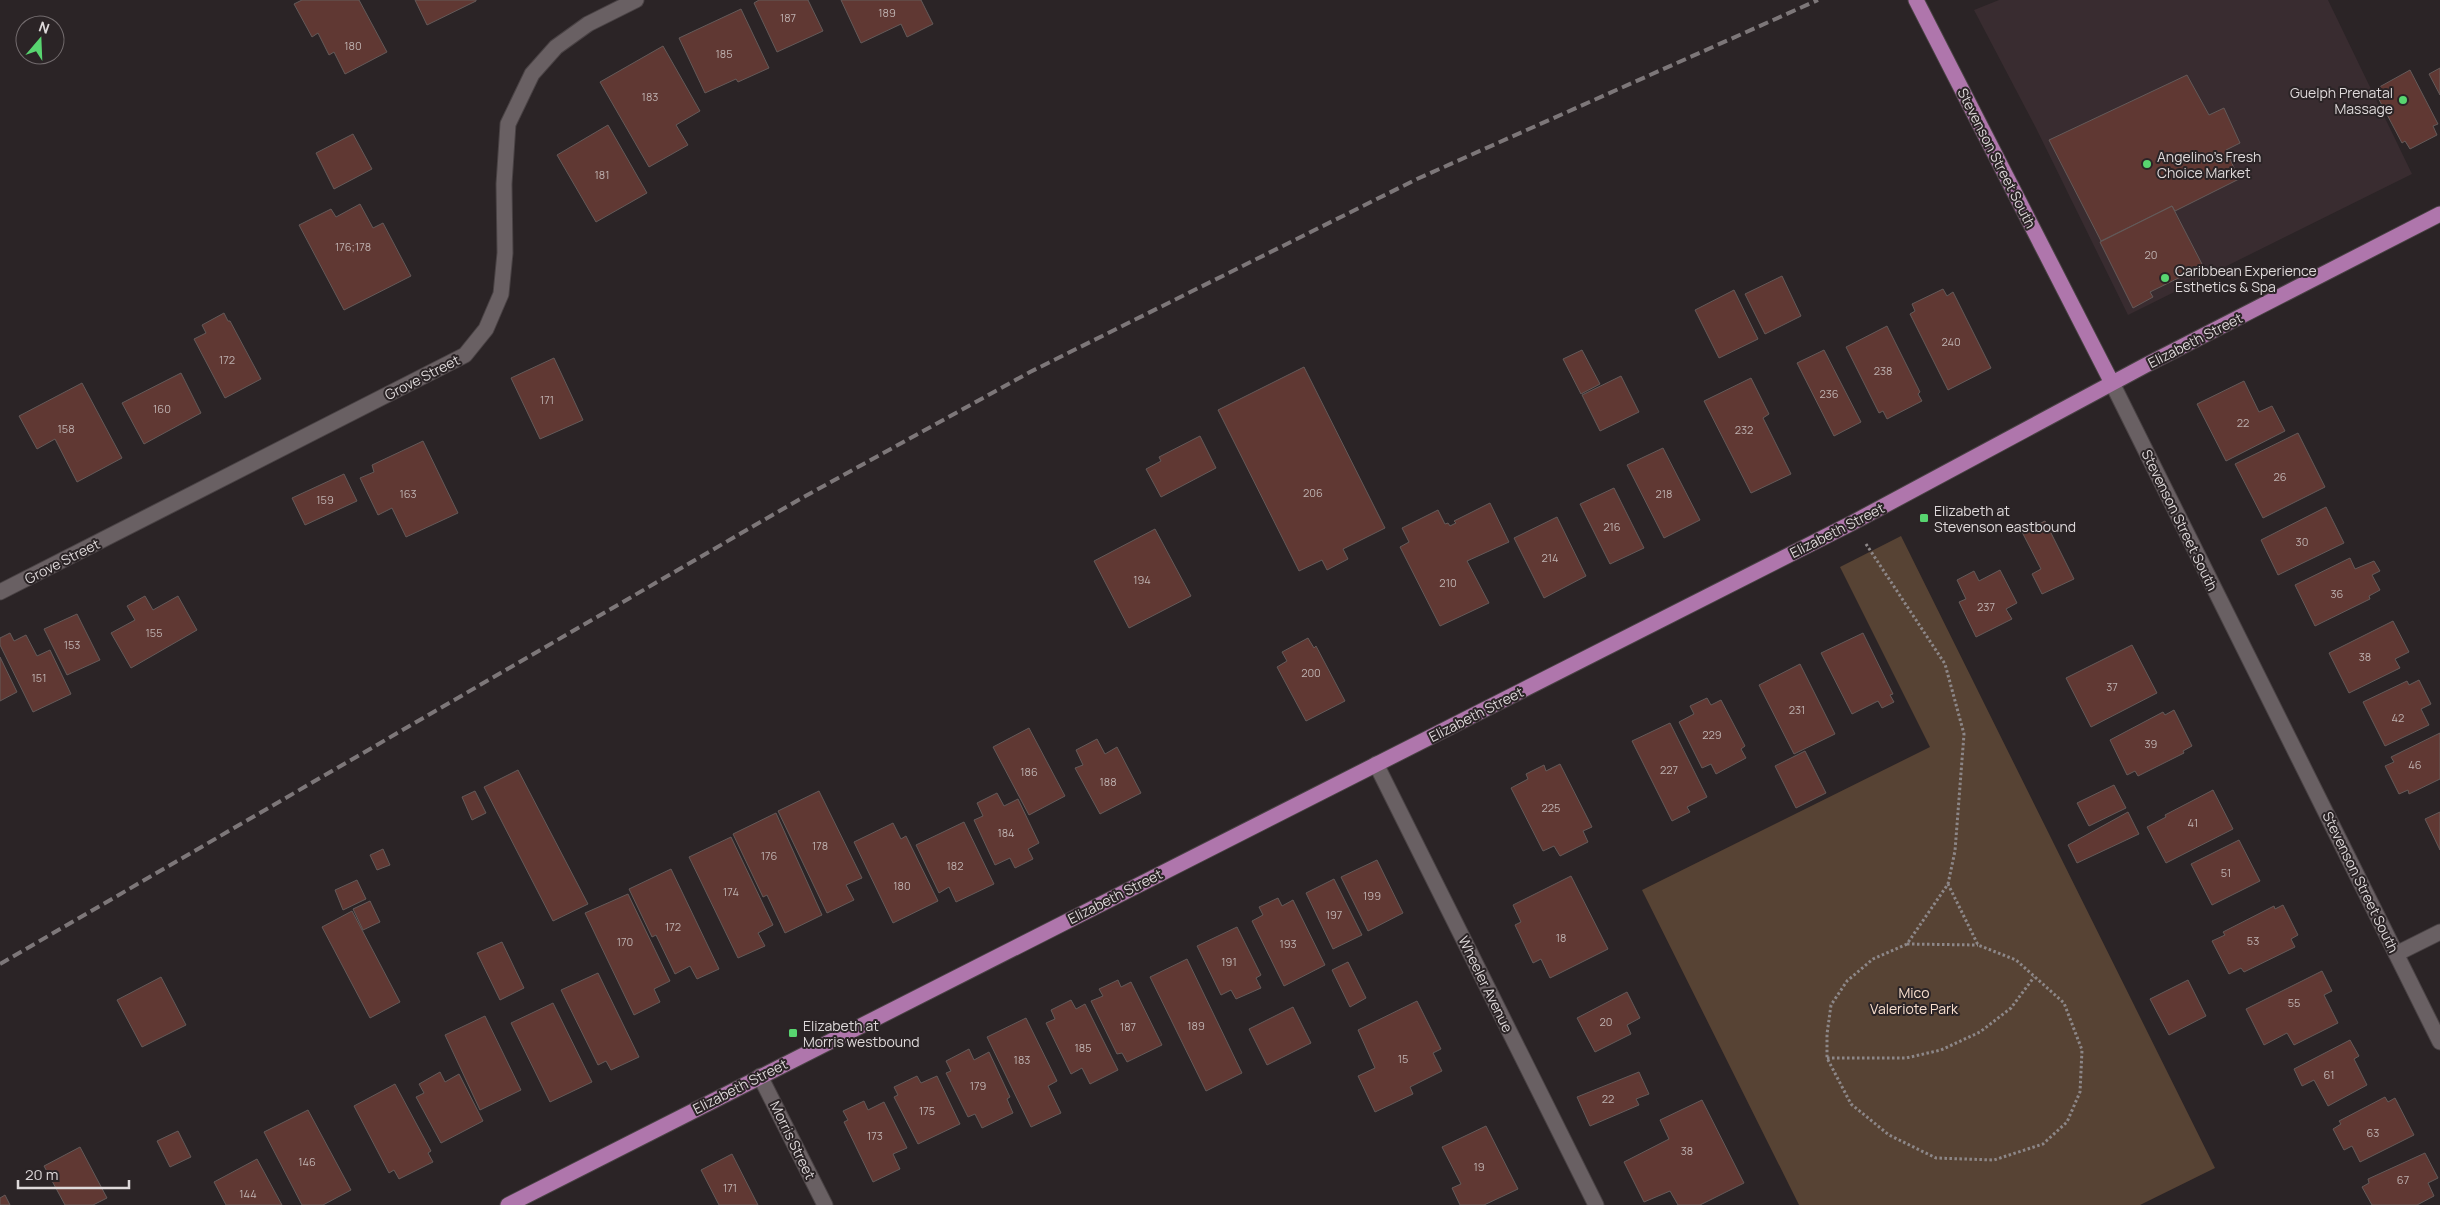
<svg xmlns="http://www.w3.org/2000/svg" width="2440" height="1205" font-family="Manrope,sans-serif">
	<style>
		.built { fill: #392c30 }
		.green { fill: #574334 }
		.building { fill: #603833; stroke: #645a59 }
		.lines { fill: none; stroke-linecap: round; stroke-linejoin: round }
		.minor-casing { stroke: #494244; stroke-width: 17 }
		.major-casing { stroke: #494244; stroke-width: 17 }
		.path { stroke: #8d8788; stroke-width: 3; stroke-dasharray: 2.5 2.5; stroke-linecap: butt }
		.minor { stroke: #696063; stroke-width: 15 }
		.major { stroke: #af76ac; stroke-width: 15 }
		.rail { stroke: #7d7779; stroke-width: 4; stroke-dasharray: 10 5; stroke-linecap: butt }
		.poi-dot { fill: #58d570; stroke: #2b2426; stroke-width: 2 }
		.labels { text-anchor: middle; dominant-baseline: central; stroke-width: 4; stroke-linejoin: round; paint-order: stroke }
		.number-label { font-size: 11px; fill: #beb1b0 }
		.poi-label { font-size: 14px; fill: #ded9da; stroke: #2b2426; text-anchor: start }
		.street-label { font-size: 14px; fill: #ded9da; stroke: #2b2426 }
		.park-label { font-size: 14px; fill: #f8dfce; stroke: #2b2426 }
	</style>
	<rect width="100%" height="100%" fill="#2b2426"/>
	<!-- built -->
	<path class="built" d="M1999,0H2328L2412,174L2128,315L2036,128L1974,10Z"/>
	<!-- green -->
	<path class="green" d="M1901,536L2215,1168L2140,1205H1799L1642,890L1930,747L1840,567Z"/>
	<!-- building -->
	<path class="building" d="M302,0H359L387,52L345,74L334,52L329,55L318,33L312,37L294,4Z
		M415,0H476V1L427,25Z
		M759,0H808L823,31L777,52L754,3Z
		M841,0H921L933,24L907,37L901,24L861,43Z
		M741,9L769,68L738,82L736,79L705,93L679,38Z
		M663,46L700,111L676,125L688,145L649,167L600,82Z
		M2440,68V95L2429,74Z
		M2410,70L2438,124L2433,126L2437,135L2410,149L2405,141L2402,143L2374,90Z
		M2187,75L2209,115L2224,108L2240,143L2226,150L2239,179L2175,211L2172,206L2101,241L2049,140Z
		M608,125L647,193L596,222L557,155Z
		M353,134L372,169L334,189L316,153Z
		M360,204L373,228L383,223L411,276L344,310L299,225L331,209L336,217Z
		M2172,206L2203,266L2150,292L2153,297L2133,308L2100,242Z
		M1782,276L1801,316L1765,334L1745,294Z
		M1943,289L1947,296L1953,292L1991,368L1948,390L1910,314L1915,311L1912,304Z
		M1734,290L1758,339L1719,358L1695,310Z
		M224,313L228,321H230L261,379L225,398L194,339L206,333L202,325Z
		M1887,326L1920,392L1918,394L1922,401L1887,419L1883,411L1879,413L1846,347Z
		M1582,350L1600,384L1581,394L1563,359Z
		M1824,350L1861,422L1834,436L1797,363Z
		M554,358L583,420L540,439L511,378Z
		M1304,367L1385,528L1343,549L1348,559L1327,570L1322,560L1299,571L1218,410Z
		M181,373L201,413L144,444L122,403Z
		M1621,376L1639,412L1600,431L1582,395Z
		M1751,378L1769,414L1763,418L1791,474L1751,493L1704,401Z
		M2244,381L2259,412L2272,406L2285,431L2226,461L2197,404Z
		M82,383L122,458L77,482L55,439L37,449L19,416Z
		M2298,433L2325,487L2263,518L2235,464Z
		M1200,436L1216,468L1161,497L1146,469L1161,461L1159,457Z
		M423,441L458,513L406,537L392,508L378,515L360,478L374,472L372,465Z
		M1663,448L1700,520L1664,538L1627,465Z
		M344,474L357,501L305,525L292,498Z
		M1614,488L1644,548L1610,564L1580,504Z
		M1490,503L1509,542L1467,561L1489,603L1440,626L1400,547L1409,542L1402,528L1438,510L1445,524L1448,523L1450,526L1456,523L1454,521Z
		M2326,507L2344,543L2278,575L2261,540Z
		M1557,517L1586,576L1544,598L1514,538Z
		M2045,521L2074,579L2042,594L2032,574L2041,569L2022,532Z
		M1155,529L1191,596L1129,628L1094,561Z
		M2350,558L2355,569L2374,561L2380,571L2372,575L2380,590L2369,596L2370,599L2315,626L2295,585Z
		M2000,570L2017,603L2006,609L2012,619L1976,637L1959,602L1966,599L1957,580L1974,571L1979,581Z
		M145,596L153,610L178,596L197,630L131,668L111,633L135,620L127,606Z
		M77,614L100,660L67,675L44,629Z
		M2393,621L2409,652L2395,659L2400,668L2349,693L2329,653Z
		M10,633L14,641L26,635L37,656L50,650L71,694L33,712L0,645V638Z
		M1863,633L1893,694L1890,695L1894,702L1882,708L1878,701L1852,714L1821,653Z
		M1308,638L1314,648L1316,646L1345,701L1306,721L1277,667L1287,661L1282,652Z
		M2132,645L2157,693L2091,727L2066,678Z
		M0,657L17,692L0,701Z
		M1800,664L1835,734L1794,754L1759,685Z
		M2419,680L2431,704L2421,709L2429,725L2385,746L2363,702L2407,681L2409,685Z
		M1707,698L1711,705L1721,700L1745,746L1741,749L1746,758L1716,774L1711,764L1702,768L1679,722L1694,714L1690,706Z
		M2174,710L2192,746L2183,751L2184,753L2138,776L2135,771L2127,775L2110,740L2163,712L2165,715Z
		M1670,723L1707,797L1687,807L1690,812L1672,821L1632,741Z
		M1029,728L1065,796L1029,815L993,747Z
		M2440,733V779L2409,794L2408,790L2399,794L2385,766L2394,762L2391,757Z
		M1097,739L1105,754L1117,747L1141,793L1100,814L1075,768L1083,765L1076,750Z
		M1805,751L1826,793L1796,808L1775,766Z
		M1560,764L1592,827L1583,831L1588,842L1560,856L1554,846L1543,851L1511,788L1528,779L1526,774L1544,765L1546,771Z
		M518,770L588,904L553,921L484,787Z
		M2114,785L2126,808L2089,826L2077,803Z
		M2213,790L2233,829L2166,863L2147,827L2166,817L2165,815Z
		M475,791L486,813L472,820L462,797Z
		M819,791L862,878L846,885L854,900L827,913L778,811Z
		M997,793L1004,806L1018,799L1039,843L1028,849L1033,859L1015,868L1010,858L995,865L974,820L983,816L977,803Z
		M2128,812L2139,834L2077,863L2068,845Z
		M2440,812V850L2425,819Z
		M776,813L822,915L785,933L767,895L763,897L733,834Z
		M964,822L994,884L956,902L949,887L939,893L916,845Z
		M893,823L901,839L906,836L938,901L893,923L854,842Z
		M731,837L773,925L758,933L765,946L738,958L689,857Z
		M2239,840L2260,881L2212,905L2191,864Z
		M383,849L390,865L377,870L370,855Z
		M1377,860L1403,913L1368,931L1341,877Z
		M671,869L719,969L697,979L690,966L675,974L656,935L652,937L629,889Z
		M1571,876L1608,949L1550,978L1541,959L1533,963L1515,925L1521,922L1513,905Z
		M1334,879L1362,935L1333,949L1306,893Z
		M357,880L366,899L343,910L335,890Z
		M628,894L670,981L654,989L660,1002L634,1015L585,913Z
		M1278,898L1282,906L1293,900L1325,965L1284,986L1252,921L1263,915L1259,907Z
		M370,901L380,922L363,930L353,909Z
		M2283,905L2298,935L2291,939L2295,947L2244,972L2241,968L2229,974L2212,941L2225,935L2223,932L2274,906L2275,909Z
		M352,911L400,1002L370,1018L322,927Z
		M1237,927L1261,975L1256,978L1261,988L1236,999L1231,990L1221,995L1197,946Z
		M502,942L524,988L500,1000L477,953Z
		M1187,959L1242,1073L1206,1091L1150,977Z
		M1348,962L1366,998L1350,1007L1332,970Z
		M2322,971L2332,991L2324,995L2338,1023L2294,1045L2287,1033L2264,1045L2246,1009Z
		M598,973L639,1057L611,1070L606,1061L598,1065L561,990Z
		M161,977L186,1025L142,1047L117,1000Z
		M1118,980L1121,987L1131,982L1162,1045L1127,1062L1122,1053L1117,1054L1091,1001L1103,996L1099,989Z
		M2188,980L2206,1016L2169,1035L2150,999Z
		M1627,992L1640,1018L1627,1025L1631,1034L1595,1052L1577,1018Z
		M1071,1000L1076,1009L1085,1004L1118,1070L1090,1084L1082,1068L1071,1074L1046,1023L1055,1019L1051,1010Z
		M1417,1001L1441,1049L1433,1053L1442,1071L1410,1087L1413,1094L1375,1112L1358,1076L1375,1068L1358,1030Z
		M553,1003L592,1082L550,1102L511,1023Z
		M1293,1007L1311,1043L1267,1065L1249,1029Z
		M485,1016L521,1090L480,1110L445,1035Z
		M1026,1018L1057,1081L1048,1086L1061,1113L1031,1127L987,1037Z
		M2350,1040L2359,1056L2354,1059L2367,1085L2328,1106L2314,1080L2302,1086L2294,1069Z
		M969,1049L974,1060L989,1052L1010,1097L1007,1099L1013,1113L982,1128L975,1114L968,1117L946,1073L951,1071L946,1061Z
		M440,1072L445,1082L459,1074L483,1121L441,1143L416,1097L424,1093L419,1084Z
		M1639,1072L1649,1094L1636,1099L1639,1105L1590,1126L1577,1097Z
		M917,1076L921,1083L937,1076L960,1124L918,1144L894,1097L898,1095L894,1087Z
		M395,1084L431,1151L428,1153L433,1162L399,1179L394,1170L389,1173L354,1106Z
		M2385,1097L2388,1102L2395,1098L2414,1135L2360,1162L2352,1146L2344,1150L2333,1129L2341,1124L2339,1121Z
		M1702,1100L1744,1183L1700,1205H1678L1670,1191L1644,1202L1624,1162L1669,1139L1660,1120Z
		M864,1101L868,1110L884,1102L907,1148L893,1154L900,1169L873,1182L844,1122L848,1120L843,1111Z
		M308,1110L351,1190L323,1205H302L264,1132Z
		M1486,1126L1518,1189L1484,1205H1460L1452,1188L1461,1184L1442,1147Z
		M178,1131L191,1157L170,1167L157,1141Z
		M80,1147L107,1198L93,1205H65L44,1166Z
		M2425,1153L2438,1178L2428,1183L2434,1196L2417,1205H2372L2362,1187L2369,1183L2368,1179Z
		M732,1154L758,1205H719L701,1170Z
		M257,1159L282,1205H226L214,1182Z
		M5,1195L10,1205H0V1198Z"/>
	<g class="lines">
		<!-- minor casing -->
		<g class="minor-casing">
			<path id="minor" d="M2112,383L2440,1042
				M0,592L465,355L486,329L501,294L505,253L504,184L508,124L532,74L556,47L588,24L636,0
				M1376,764L1596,1205
				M2396,954L2440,932
				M760,1076L825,1205"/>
		</g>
		<!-- major casing -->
		<g class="major-casing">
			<path id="major" d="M1916,0L2112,383
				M508,1205L1852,523L2146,365L2440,214"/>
		</g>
		<!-- path -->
		<path class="path" d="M1866,544L1945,664L1964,734L1955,851L1948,884L1907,944L1873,959L1847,981L1831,1005L1827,1034V1058L1851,1104L1889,1135L1936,1158L1994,1160L2043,1144L2067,1122L2080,1092L2082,1050L2064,1003L2016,960L1978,945L1948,884
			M1907,944L1978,945
			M1827,1058H1906L1941,1050L1980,1032L2011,1008L2034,977"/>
		<!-- minor -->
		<use href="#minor" class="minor"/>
		<!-- major -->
		<use href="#major" class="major"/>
		<!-- rail -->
		<path class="rail" d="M0,964L800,499L1030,372L1417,179L1818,0"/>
	</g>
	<!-- markers -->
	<g class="poi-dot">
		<circle cx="2403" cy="100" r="5"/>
		<circle cx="2147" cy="164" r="5"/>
		<circle cx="2165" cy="278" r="5"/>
		<rect x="1919" y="513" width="10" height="10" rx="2.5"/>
		<rect x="788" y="1028" width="10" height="10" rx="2.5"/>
	</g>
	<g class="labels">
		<!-- number labels -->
		<g class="number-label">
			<text x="887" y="12">189</text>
			<text x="788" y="17">187</text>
			<text x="353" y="45">180</text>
			<text x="724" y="53">185</text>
			<text x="650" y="96">183</text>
			<text x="602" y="174">181</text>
			<text x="353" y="246">176;178</text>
			<text x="2151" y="254">20</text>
			<text x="1951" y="341">240</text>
			<text x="227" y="359">172</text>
			<text x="1883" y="370">238</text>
			<text x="1829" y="393">236</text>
			<text x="547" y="399">171</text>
			<text x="162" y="408">160</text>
			<text x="2243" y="422">22</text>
			<text x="66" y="428">158</text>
			<text x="1744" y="429">232</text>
			<text x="2280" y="476">26</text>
			<text x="1313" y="492">206</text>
			<text x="408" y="493">163</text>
			<text x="1664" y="493">218</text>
			<text x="325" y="499">159</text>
			<text x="1612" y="526">216</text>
			<text x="2302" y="541">30</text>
			<text x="1550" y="557">214</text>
			<text x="1142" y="579">194</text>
			<text x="1448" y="582">210</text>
			<text x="2337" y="593">36</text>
			<text x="1986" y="606">237</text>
			<text x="154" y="632">155</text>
			<text x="72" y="644">153</text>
			<text x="2365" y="656">38</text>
			<text x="1311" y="672">200</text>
			<text x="39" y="677">151</text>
			<text x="2112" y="686">37</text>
			<text x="1797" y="709">231</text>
			<text x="2398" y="717">42</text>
			<text x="1712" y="734">229</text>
			<text x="2151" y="743">39</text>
			<text x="2415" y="764">46</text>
			<text x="1669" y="769">227</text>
			<text x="1029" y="771">186</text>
			<text x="1108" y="781">188</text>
			<text x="1551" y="807">225</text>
			<text x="2193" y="822">41</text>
			<text x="1006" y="832">184</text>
			<text x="820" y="845">178</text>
			<text x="769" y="855">176</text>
			<text x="955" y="865">182</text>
			<text x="2226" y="872">51</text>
			<text x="902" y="885">180</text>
			<text x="731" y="891">174</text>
			<text x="1372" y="895">199</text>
			<text x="1334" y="914">197</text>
			<text x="673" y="926">172</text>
			<text x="1561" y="937">18</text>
			<text x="2253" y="940">53</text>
			<text x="625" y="941">170</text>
			<text x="1288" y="943">193</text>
			<text x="1229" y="961">191</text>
			<text x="2294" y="1002">55</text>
			<text x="1606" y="1021">20</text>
			<text x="1196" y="1025">189</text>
			<text x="1128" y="1026">187</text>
			<text x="1083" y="1047">185</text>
			<text x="1403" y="1058">15</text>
			<text x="1022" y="1059">183</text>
			<text x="2329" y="1074">61</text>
			<text x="978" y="1085">179</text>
			<text x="1608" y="1098">22</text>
			<text x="927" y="1110">175</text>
			<text x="2373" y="1132">63</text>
			<text x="875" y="1135">173</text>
			<text x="1687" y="1150">38</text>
			<text x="307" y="1161">146</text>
			<text x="1479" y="1166">19</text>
			<text x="2403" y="1179">67</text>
			<text x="730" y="1187">171</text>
			<text x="248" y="1193">144</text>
		</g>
		<!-- poi labels -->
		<g class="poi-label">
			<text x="2393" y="92" text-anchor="end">Guelph Prenatal<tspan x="2393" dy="16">Massage</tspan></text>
			<text x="2157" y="156">Angelino's Fresh<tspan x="2157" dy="16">Choice Market</tspan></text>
			<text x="2175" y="270">Caribbean Experience<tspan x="2175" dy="16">Esthetics &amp; Spa</tspan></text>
			<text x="1934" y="510">Elizabeth at<tspan x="1934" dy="16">Stevenson eastbound</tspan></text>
			<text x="803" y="1025">Elizabeth at<tspan x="803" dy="16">Morris westbound</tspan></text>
		</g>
		<!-- street labels -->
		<g class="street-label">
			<text transform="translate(1997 158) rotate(63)">Stevenson Street South</text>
			<text transform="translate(2195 340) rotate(-27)">Elizabeth Street</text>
			<text transform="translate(422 377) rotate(-27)">Grove Street</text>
			<text transform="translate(2180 520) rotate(64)">Stevenson Street South</text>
			<text transform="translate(1837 530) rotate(-27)">Elizabeth Street</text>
			<text transform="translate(62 561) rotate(-27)">Grove Street</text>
			<text transform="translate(1476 714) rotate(-27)">Elizabeth Street</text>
			<text transform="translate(2361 882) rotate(64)">Stevenson Street South</text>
			<text transform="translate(1115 896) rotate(-27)">Elizabeth Street</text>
			<text transform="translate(1486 984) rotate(64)">Wheeler Avenue</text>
			<text transform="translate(740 1086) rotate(-27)">Elizabeth Street</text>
			<text transform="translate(793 1140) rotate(64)">Morris Street</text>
		</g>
		<!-- park labels -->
		<g class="park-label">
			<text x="1914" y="992">Mico<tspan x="1914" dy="16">Valeriote Park</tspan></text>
		</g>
	</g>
	<!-- north arrow -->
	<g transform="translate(40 40) rotate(19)"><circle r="24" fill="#2b2426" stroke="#736c6e"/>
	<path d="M0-4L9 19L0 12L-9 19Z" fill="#58d570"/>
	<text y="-8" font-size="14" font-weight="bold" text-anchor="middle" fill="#ded9da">N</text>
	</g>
	<!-- scale -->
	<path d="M18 1180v8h111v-8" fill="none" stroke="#ded9da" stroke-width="2.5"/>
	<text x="25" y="1180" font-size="15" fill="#ded9da" stroke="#2b2426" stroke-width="4" paint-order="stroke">20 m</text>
</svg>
